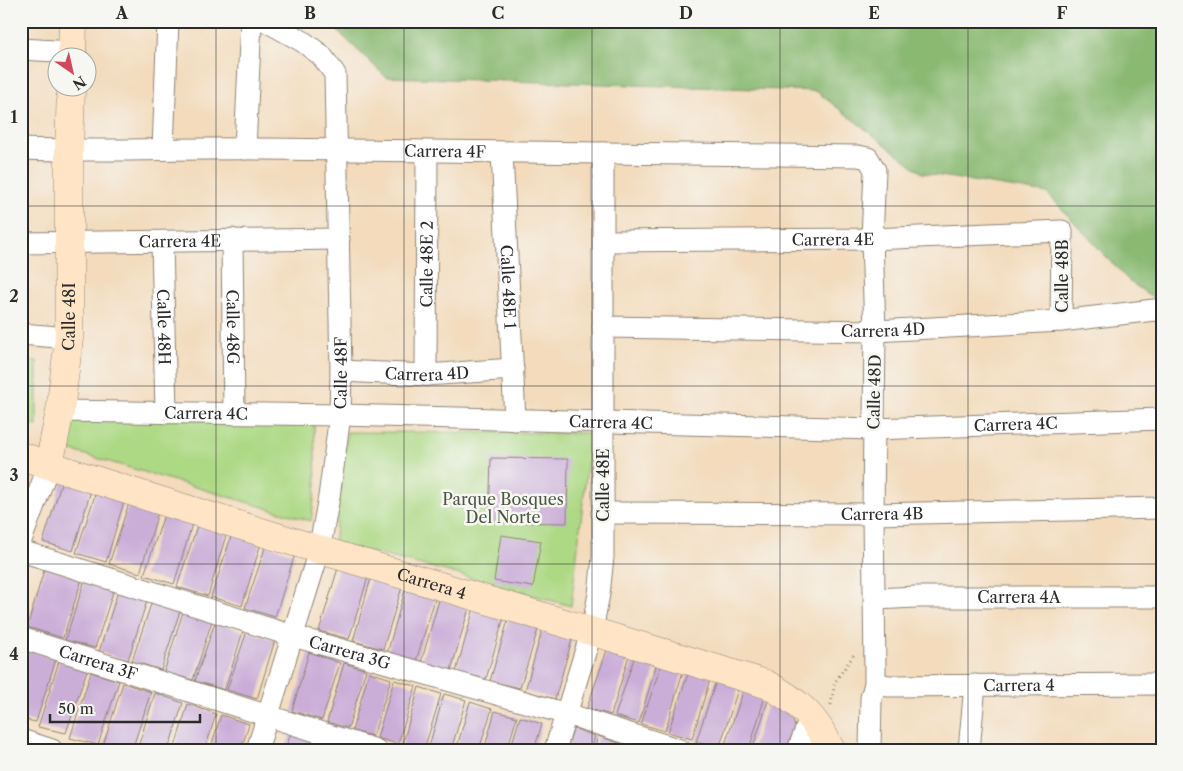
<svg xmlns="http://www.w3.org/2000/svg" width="1183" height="771" font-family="'Libre Caslon Text',serif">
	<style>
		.green { fill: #add985; stroke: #6c8258 }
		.forest { fill: #8ab972; stroke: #5a724e }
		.building { fill: #caaed8 }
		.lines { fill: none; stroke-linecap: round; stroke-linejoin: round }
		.street-casing { stroke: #8f8374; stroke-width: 23 }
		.secondary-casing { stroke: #8f8374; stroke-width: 29 }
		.path { stroke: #8f8374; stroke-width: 3; stroke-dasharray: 1 4; stroke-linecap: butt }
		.street { stroke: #fff; stroke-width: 21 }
		.secondary { stroke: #ffe4c6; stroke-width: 28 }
		.grid { fill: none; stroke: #2b2b2b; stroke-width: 1; stroke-opacity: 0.55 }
		.labels { text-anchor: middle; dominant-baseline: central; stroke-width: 5; stroke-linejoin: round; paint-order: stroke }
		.street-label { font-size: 16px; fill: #2b2b2b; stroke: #f6f6f2 }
		.park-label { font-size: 16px; fill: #4c5642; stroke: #f6f6f2 }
		.neatline { fill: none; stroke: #2b2b2b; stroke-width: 2 }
		.grid-label { font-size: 16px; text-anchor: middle; font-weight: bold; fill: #2b2b2b }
	</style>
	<rect width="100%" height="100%" fill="#f6f6f2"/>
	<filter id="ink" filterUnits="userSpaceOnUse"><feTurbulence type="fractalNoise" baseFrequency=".02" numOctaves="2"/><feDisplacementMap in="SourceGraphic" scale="10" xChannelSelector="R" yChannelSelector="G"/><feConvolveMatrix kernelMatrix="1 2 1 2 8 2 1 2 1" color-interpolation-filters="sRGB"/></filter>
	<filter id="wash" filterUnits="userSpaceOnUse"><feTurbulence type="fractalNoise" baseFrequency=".0096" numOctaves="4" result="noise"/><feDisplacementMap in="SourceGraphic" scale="20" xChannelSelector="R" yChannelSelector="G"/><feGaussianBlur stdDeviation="1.12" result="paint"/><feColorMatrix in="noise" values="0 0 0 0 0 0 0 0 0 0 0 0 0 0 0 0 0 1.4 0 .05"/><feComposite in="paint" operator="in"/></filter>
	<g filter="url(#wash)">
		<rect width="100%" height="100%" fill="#f3dbbc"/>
		<!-- green -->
		<path class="green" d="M21,360L37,361V426L21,422Z
			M69,416L314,423L316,485L311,521L69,450Z
			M347,432L591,433L571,606L446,571L334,543Z"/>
		<!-- forest -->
		<path class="forest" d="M327,21H1162V304L1129,281L1047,193L922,173L816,91L386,77Z"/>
		<g id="blocks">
			<!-- building -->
			<path class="building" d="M491,458L568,459L567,523L489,522Z
				M63,478L92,487L73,551L43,542Z
				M97,489L125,498L106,562L76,553Z
				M130,500L159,509L140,573L109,564Z
				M165,512L193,521L174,584L144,575Z
				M198,523L227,532L208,596L177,587Z
				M232,534L261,543L242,606L211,597Z
				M501,535L541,541L533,587L494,581Z
				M266,545L295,554L275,617L245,608Z
				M45,567L82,579L63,638L27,627Z
				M338,568L368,577L349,639L319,631Z
				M371,578L402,587L383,649L353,641Z
				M85,580L114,589L95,648L65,640Z
				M405,590L435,599L416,661L387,654Z
				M118,591L147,601L128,660L99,652Z
				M439,600L469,608L451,670L421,663Z
				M152,601L180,611L161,670L132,661Z
				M474,608L504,617L486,679L456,672Z
				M183,612L212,621L193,680L164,672Z
				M509,617L539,626L520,688L490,681Z
				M215,622L243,631L225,690L195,681Z
				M543,627L573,636L555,699L525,691Z
				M247,631L275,640L257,699L227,690Z
				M609,644L630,652L611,715L587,708Z
				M28,650L56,659L36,722L21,719V671Z
				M309,652L340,663L322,720L292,711Z
				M636,652L658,659L639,723L615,716Z
				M663,660L684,668L665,731L641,724Z
				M59,661L87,670L66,733L38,727Z
				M344,663L366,670L348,728L327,722Z
				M690,668L711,676L692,739L668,732Z
				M91,672L119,681L98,745L70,738Z
				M369,672L391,679L373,736L352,731Z
				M717,678L739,686L719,749L696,742Z
				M394,680L416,686L398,744L377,738Z
				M123,683L151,692L132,750L102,749Z
				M745,686L766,693L749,750H723Z
				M419,687L441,694L424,750L402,746Z
				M155,693L183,703L168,750H137Z
				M444,694L466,700L451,750H428Z
				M770,695L790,712L795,727L786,750H752Z
				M470,702L492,709L479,750H456Z
				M188,704L216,714L205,750H174Z
				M495,711L517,717L507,750H484Z
				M221,715L249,724L241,750H210Z
				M520,717L542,724L534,750H510Z
				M570,727L595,736L591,750H563Z
				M291,733L327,745L326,750H285Z
				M598,736L625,745L623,750H594Z"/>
		</g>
	</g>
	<g filter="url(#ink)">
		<use href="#blocks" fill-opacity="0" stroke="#8f8374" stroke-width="1"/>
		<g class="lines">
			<!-- street casing -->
			<g class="street-casing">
				<g id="street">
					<path d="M21,49L72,52"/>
					<path id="s1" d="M21,149C102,152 184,148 265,149C463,151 660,154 858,156L868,158L875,170L872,239L875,331L873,514L875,670V684L871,698L870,750"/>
					<path d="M163,149L168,21"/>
					<path d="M245,149L251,21"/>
					<path id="s2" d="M502,153L515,420"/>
					<path id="s3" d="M232,239L234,414"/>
					<path id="s4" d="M604,241L872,239L1062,231L1061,321"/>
					<path id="s5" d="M162,242L166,413"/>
					<path id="s6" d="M21,243L339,239"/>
					<path id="s7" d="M603,327L875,331L1061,321L1154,310L1162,311"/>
					<path d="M21,334L69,338"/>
					<path id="s8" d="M341,371L426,375L513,369"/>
					<path id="s9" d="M426,375L427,152"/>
					<path id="s10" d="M60,411L340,415L874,429L1162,419"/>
					<path id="s11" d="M602,513L873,514L1162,508"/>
					<path d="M21,540L49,465"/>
					<path id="s12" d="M21,551L293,636L567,714L680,750"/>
					<path id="s13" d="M875,599L916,597H1162"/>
					<path id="s14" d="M21,638L376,750"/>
					<path id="s15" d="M875,684L889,686L1162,684"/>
					<path d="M21,740L52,750"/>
					<path id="s16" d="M257,750L319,551L329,497L340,415L341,371L335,74L321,55L302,41L266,21"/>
					<path d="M555,750L592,630L599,594L603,557V153"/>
					<path d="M798,750L811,716"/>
					<path d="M969,750L975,685"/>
				</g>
			</g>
			<!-- secondary casing -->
			<g class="secondary-casing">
				<g id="secondary">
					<path d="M72,58L73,21"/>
					<path id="s17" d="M21,456C268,537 518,608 766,684C798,701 816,717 831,750"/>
					<path id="s18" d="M49,465L60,411L69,338V151L71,88"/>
				</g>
			</g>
			<!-- path -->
			<path class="path" d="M831,705L835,682L855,653"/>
			<!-- street -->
			<use href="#street" class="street"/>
			<!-- secondary -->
			<use href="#secondary" class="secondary"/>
		</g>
	</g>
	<!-- grid -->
	<path class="grid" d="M216,21V750M404,21V750M592,21V750M780,21V750M968,21V750M21,206H1162M21,386H1162M21,564H1162"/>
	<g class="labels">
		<!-- street labels -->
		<g class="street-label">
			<text stroke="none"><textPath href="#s1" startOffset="424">Carrera 4F</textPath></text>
			<text stroke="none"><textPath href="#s4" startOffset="229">Carrera 4E</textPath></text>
			<text stroke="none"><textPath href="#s6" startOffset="159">Carrera 4E</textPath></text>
			<text stroke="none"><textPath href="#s9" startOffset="111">Calle 48E 2</textPath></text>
			<text transform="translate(1062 276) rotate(-90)">Calle 48B</text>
			<text stroke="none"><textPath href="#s2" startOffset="134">Calle 48E 1</textPath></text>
			<text stroke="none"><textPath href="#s18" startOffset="150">Calle 48I</textPath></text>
			<text stroke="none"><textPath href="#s5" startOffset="85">Calle 48H</textPath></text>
			<text stroke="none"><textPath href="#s3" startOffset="88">Calle 48G</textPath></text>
			<text stroke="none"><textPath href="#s7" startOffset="280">Carrera 4D</textPath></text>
			<text stroke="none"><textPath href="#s8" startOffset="86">Carrera 4D</textPath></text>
			<text stroke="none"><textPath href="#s16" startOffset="388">Calle 48F</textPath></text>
			<text transform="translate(874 392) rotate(-89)">Calle 48D</text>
			<text stroke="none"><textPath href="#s10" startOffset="146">Carrera 4C</textPath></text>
			<text stroke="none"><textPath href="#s10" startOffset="551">Carrera 4C</textPath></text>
			<text stroke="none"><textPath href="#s10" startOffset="956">Carrera 4C</textPath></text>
			<text transform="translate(603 485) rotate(-90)">Calle 48E</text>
			<text stroke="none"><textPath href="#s11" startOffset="280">Carrera 4B</textPath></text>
			<text stroke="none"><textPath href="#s17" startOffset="430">Carrera 4</textPath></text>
			<text stroke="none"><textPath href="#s13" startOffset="144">Carrera 4A</textPath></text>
			<text stroke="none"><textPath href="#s12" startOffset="344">Carrera 3G</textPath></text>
			<text stroke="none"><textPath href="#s14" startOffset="81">Carrera 3F</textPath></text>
			<text stroke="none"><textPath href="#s15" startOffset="144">Carrera 4</textPath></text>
		</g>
		<!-- park labels -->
		<g class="park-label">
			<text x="503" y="499">Parque Bosques<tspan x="503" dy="18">Del Norte</tspan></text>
		</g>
	</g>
	<!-- margin -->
	<rect width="1183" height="771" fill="none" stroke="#f6f6f2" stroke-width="55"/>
	<!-- north arrow -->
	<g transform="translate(72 72) rotate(146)"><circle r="24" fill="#f6f6f2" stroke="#a5a5a2"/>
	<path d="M0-4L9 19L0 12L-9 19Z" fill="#d1495b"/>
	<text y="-8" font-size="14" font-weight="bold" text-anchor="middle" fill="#2b2b2b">N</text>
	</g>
	<!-- scale -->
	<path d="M50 714v8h150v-8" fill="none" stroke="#2b2b2b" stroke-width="2.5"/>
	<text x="58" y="714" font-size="15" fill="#2b2b2b" stroke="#f6f6f2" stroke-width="4" paint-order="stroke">50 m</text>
	<rect x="28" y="28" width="1128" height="716" class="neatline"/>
	<g class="grid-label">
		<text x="122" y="19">A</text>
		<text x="310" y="19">B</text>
		<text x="498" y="19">C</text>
		<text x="686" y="19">D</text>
		<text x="874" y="19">E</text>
		<text x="1062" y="19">F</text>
		<text x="14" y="123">1</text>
		<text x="14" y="302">2</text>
		<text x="14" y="481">3</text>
		<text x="14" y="660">4</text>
	</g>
</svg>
